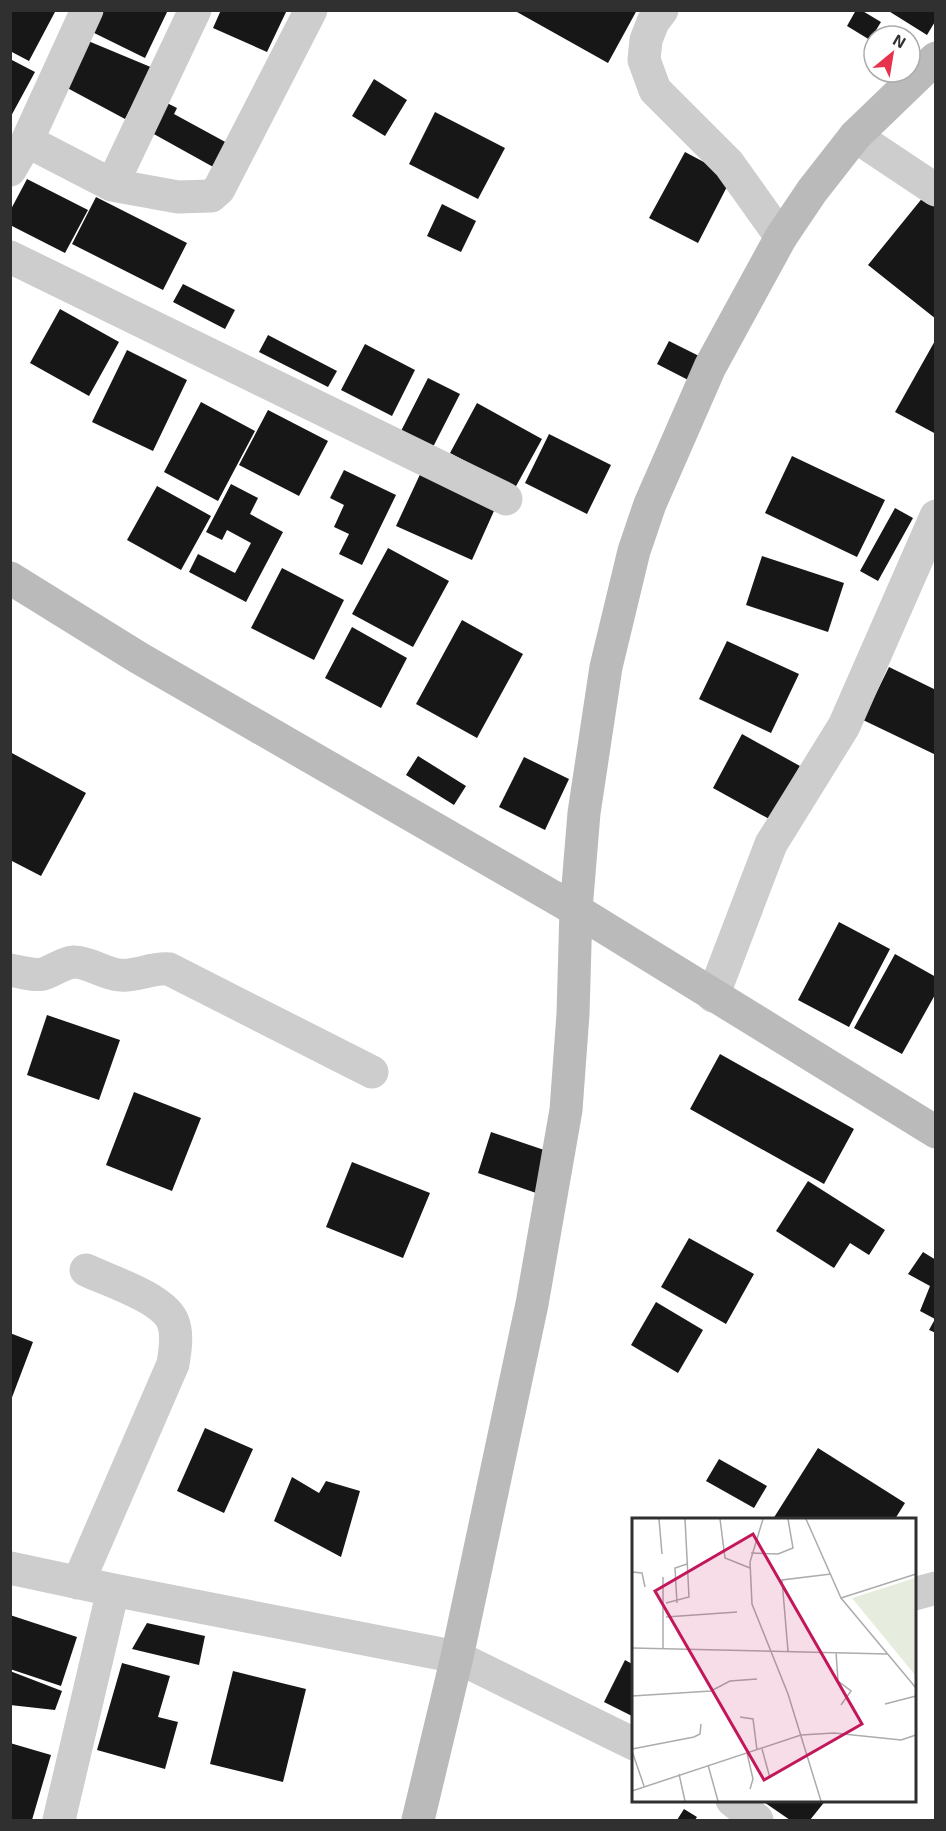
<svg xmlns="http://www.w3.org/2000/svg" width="946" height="1831" font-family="'Exo 2',sans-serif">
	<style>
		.building { fill: #171717 }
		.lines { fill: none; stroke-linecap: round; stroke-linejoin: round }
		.street { stroke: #cdcdcd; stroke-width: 33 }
		.secondary { stroke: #bababa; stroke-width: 33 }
		.inset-road { fill: none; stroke: #acacac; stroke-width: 1.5 }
		.view { fill: #c2185b; fill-opacity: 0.15; stroke: #c2185b; stroke-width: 3 }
		.inset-edge { fill: none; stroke: #303030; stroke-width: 3 }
	</style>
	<rect width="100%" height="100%" fill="#fff"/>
	<!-- building -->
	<path class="building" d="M10,10H56L29,61L10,51Z
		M93,10H168L145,58L84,28Z
		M221,10H287L267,52L213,28Z
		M518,10H637L608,63L517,12Z
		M856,10H861L881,22L870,40L847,26Z
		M887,10H936V20L927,35Z
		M81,38L153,68L125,119L58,83Z
		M10,59L35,72L10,118Z
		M374,79L407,100L385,136L352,116Z
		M159,99L177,108L174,114L229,144L215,168L143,128Z
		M435,112L505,148L478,199L409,164Z
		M685,152L732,177L698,243L649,218Z
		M27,179L88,210L65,253L10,225V211Z
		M924,196L936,206V319L868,265Z
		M96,197L187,243L163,290L72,244Z
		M442,204L476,221L461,252L427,236Z
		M183,284L235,310L225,329L173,302Z
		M60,309L119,342L89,396L30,363Z
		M268,335L337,371L328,387L259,352Z
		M936,339V434L895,412Z
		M669,341L707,360L696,384L657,364Z
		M365,344L415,370L392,416L341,390Z
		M127,350L187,380L153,451L92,422Z
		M428,378L460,394L433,447L401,431Z
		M201,402L255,431L218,501L164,472Z
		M477,403L542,439L515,488L450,453Z
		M268,410L328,441L299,496L239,465Z
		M549,434L611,465L587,514L525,483Z
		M792,456L885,500L857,557L765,513Z
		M423,468L498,502L472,560L396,526Z
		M344,470L396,495L362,565L339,554L349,534L334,527L344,505L330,498Z
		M231,484L258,498L250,514L283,532L246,602L189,572L198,554L235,573L251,543L227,530L222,540L206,532Z
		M157,486L211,516L181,570L127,540Z
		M895,508L913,518L878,581L860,571Z
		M388,548L449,581L413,647L352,614Z
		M762,556L844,583L828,632L746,605Z
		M282,568L344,600L314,660L251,628Z
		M462,620L523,654L477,738L416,704Z
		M352,627L407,658L381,708L325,678Z
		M727,641L799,674L771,733L699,699Z
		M889,667L936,690V755L863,720Z
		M742,734L800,766L771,820L713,788Z
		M10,752L86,793L41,876L10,860Z
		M418,756L466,786L454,805L406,775Z
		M524,757L569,779L545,830L499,807Z
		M839,922L890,949L849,1027L798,1000Z
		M895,954L936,977V993L902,1054L854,1028Z
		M47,1015L120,1040L99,1100L27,1075Z
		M720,1054L854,1129L824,1184L690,1109Z
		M134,1092L201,1118L172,1191L106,1165Z
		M491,1132L553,1153L539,1194L478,1173Z
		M352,1162L430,1193L403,1258L326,1227Z
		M808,1181L885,1230L869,1255L850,1243L834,1268L776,1231Z
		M689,1238L754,1274L726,1324L661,1287Z
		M923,1252L936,1260V1333L929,1330L935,1319L920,1311L930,1286L908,1274Z
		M656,1302L703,1330L678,1373L631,1345Z
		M10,1333L33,1342L11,1400H10Z
		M205,1428L253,1449L224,1513L177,1491Z
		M818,1448L905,1503L895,1519H773Z
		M719,1459L767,1486L754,1508L706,1481Z
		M292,1477L319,1493L326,1481L360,1491L341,1557L274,1521Z
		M10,1615L77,1637L61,1686L10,1669Z
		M147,1623L205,1636L199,1665L132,1649Z
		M625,1660L634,1665V1717L604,1702Z
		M122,1663L170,1676L158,1717L178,1722L165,1769L97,1750Z
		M10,1671L62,1691L55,1710L10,1705Z
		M233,1671L306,1689L283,1782L210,1764Z
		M10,1743L51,1755L32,1820H10Z
		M761,1800H826L810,1820H790Z
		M684,1809L697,1817L695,1820H677Z"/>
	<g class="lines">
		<!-- street -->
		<path class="street" d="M662,10L653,22L646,40L644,60L655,90L729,164L781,237
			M855,136L936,190
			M27,141L112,185L178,197L211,196L219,189L311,10
			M10,170L27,141L87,10
			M112,185L195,10
			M10,257L506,499
			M10,970C21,972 33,976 43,974C54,971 62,963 74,962C89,962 103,973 119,975C137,977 152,967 169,969L372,1072
			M713,996L771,844L844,726L936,516
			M10,1568L113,1590L457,1657L634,1744
			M78,1583L173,1364C175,1351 178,1335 173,1322C164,1298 109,1281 86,1270
			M914,1594L936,1588
			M732,1800L757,1820
			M59,1820L113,1590"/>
		<!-- secondary -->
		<path class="secondary" d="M10,578L139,658L576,910L936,1132
			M418,1820L457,1657L532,1304L566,1110L573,1014L576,910L584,813L606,667L634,551L650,504L710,367L781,237L812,191L855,136L936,58"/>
	</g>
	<!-- overview -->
	<g transform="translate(632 1518)">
		<rect width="284" height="284" fill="#fff"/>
		<path d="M283,60H284L283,157L220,80Z" fill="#e7edde"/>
		<path class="inset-road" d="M27,1L30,36M88,1L93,40L118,50M131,1L118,44L120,86L156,176L189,283M174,1L209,80L284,170M119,35L146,36L161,30L156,1M0,54L10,55L13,69M209,80L284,56M34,85L57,79L53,1M45,85L43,50L55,46M34,99L105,94M0,130L255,136M31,131V59M156,133L150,62L199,56M204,134L206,163L219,173L209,187M0,178L79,173L98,163L125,161M253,186L284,178M108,199L121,201L125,232M0,231L62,219L68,216L69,206M130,231L138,260M0,233L12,268M115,235L121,261L118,271M76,247L86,283M47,256L53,283M0,273L169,217L202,215L269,222L284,217"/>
		<path class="view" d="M121,16L230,206L132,262L23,73Z"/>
		<rect width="284" height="284" class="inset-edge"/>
	</g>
	<!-- border -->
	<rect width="946" height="1831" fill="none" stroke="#303030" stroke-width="24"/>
	<!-- north arrow -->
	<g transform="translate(892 54) rotate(30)"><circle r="28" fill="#ffffff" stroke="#acacac" stroke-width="1.5"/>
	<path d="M0-4.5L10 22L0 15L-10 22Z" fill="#e6324a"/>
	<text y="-9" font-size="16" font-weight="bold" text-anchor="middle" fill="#303030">N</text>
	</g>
</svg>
